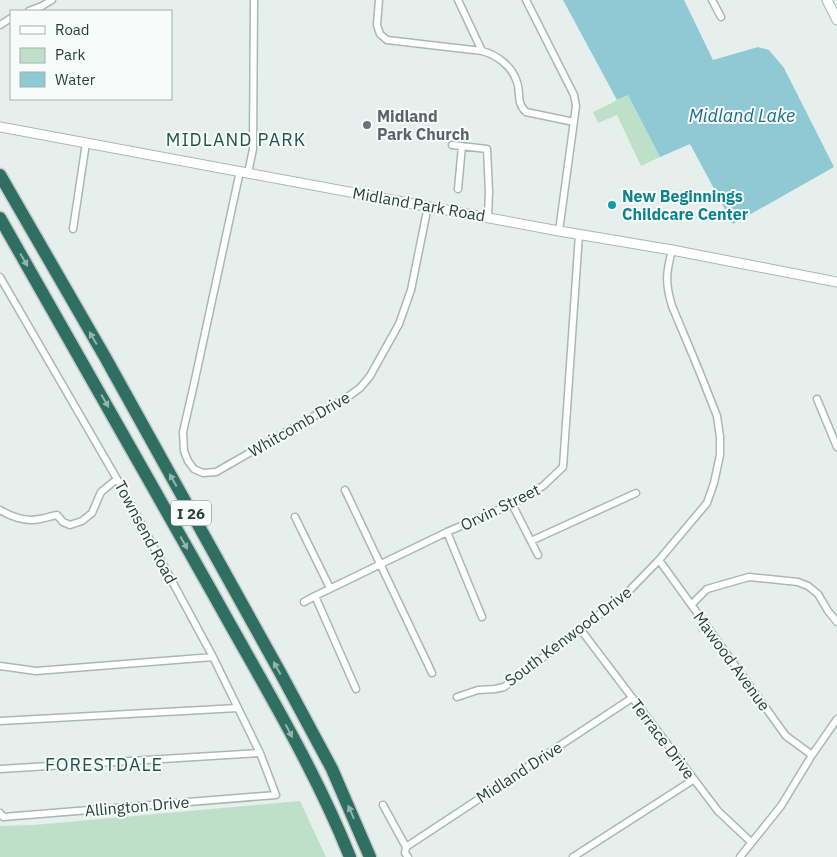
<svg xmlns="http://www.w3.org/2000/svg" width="837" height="857" font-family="'IBM Plex Sans',sans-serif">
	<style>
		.green { fill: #bfe0c8 }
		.water { fill: #8ec9d4 }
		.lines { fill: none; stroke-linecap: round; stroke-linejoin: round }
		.minor-casing { stroke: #a8b8b2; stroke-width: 9 }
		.tertiary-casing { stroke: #a8b8b2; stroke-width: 11 }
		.motorway-casing { stroke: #c2cac8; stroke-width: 15 }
		.minor { stroke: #fff; stroke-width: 6 }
		.tertiary { stroke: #fff; stroke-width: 9 }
		.motorway { stroke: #2f6f62; stroke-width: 12 }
		.oneway { fill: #93b5ae }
		.worship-dot { fill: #6b7280; stroke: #f7fbf9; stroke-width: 2 }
		.culture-dot { fill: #0f9aa8; stroke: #f7fbf9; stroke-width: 2 }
		.labels { text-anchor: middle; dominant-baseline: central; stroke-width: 4; stroke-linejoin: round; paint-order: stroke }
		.shield { fill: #f7fbf9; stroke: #637a73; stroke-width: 1 }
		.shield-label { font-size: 15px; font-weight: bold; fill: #24423a }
		.worship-label { font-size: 16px; font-weight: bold; fill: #5b616d; stroke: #f7fbf9; text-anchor: start }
		.culture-label { font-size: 16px; font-weight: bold; fill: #0d838f; stroke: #f7fbf9; text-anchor: start }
		.street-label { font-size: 16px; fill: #24423a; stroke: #f7fbf9 }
		.water-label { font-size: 18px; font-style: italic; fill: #1c6f80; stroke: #f7fbf9 }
		.neighbourhood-label { font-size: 18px; letter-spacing: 1px; fill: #1f5548; stroke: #f7fbf9 }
	</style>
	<rect width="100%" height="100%" fill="#e6efeb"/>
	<!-- green -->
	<path class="green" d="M628,95L660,157L641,166L617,115L598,123L593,112Z
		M300,801L326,857H0V826L34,825Z"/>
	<!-- water -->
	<path class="water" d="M563,0H684L713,60L758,47L769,50L784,68L834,167L733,224L690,144L660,157L628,95L617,100Z"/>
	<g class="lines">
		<!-- minor casing -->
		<g class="minor-casing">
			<path id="minor" d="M379,0L377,25L380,34L387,40L482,51C497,55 512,66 517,82C521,94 516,103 526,112L574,122
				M458,0L482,51
				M526,0L574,95L576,106L559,231
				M712,0L721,17
				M29,11L42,6L52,0
				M0,25L11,18
				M452,145L487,149L489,192L488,217
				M240,171L194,384L183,432L184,451L188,461L194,469L203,473L216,472L349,396L360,388L370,376L399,324L411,290L428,206
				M248,173L253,149L254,0
				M458,189L462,146
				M73,229L86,143
				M0,277L117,479L213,657L260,753L276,795L3,817L0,813
				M817,399L837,447
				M345,490L432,673
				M512,504L538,555
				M0,510C12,517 26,522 40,519C46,518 51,516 57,515L63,522L70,525L82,521L92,513L101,492L117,479
				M295,517L330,588
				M447,532L482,617
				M531,541L636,493
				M659,560L786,736L812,755
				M315,596L356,689
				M304,602L315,596L447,532L512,504L543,486L563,467L579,234
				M692,604L707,589L749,577L798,582L808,586L818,594L828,611L837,622
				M581,630L718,811L751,842
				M0,666L36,671L213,657
				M457,697L478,690L495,689L504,687L624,596L659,560L707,503L714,483L720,455V437L717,416L698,368L672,306C665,283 666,273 672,250
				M0,721L238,708
				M0,769L260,753
				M383,805L406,847L405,853L408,857
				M406,847L632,698
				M573,857L693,780
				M740,857L781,806L812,755L837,719"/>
		</g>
		<!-- tertiary casing -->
		<g class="tertiary-casing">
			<path id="tertiary" d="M827,0L837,20
				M0,127L559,231L672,250L837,282"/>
		</g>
		<!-- motorway casing -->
		<g class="motorway-casing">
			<path id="motorway" d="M0,175L105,357L281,674L332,769L370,857
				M0,218C73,345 144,472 216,599C263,684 314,767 350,857"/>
		</g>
		<!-- minor -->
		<use href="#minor" class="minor"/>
		<!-- tertiary -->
		<use href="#tertiary" class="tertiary"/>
		<!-- motorway -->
		<use href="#motorway" class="motorway"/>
	</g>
	<!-- one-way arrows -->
	<defs><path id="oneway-solid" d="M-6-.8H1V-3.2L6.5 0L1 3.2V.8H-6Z" transform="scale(1.25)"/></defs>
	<g class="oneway">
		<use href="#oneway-solid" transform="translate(24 260) rotate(60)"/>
		<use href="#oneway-solid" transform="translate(93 338) rotate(-120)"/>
		<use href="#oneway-solid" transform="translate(105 401) rotate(60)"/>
		<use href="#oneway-solid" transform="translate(173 480) rotate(-119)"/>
		<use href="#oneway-solid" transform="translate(184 543) rotate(61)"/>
		<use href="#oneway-solid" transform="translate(277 668) rotate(-119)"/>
		<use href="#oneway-solid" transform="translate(289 731) rotate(62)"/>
		<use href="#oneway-solid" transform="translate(351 812) rotate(-114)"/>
	</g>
	<!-- markers -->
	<circle class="worship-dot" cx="367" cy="125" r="5"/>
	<circle class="culture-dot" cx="612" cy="205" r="5"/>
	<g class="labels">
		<!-- shield labels -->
		<rect class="shield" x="171" y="500.5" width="40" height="25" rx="4"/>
		<g class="shield-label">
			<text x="191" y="513">I 26</text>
		</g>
		<!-- worship labels -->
		<g class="worship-label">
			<text x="377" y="116">Midland<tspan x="377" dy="18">Park Church</tspan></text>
		</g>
		<!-- culture labels -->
		<g class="culture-label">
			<text x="622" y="196">New Beginnings<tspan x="622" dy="18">Childcare Center</tspan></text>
		</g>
		<!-- street labels -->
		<g class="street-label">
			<text transform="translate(419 204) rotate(10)">Midland Park Road</text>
			<text transform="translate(299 424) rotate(-30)">Whitcomb Drive</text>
			<text transform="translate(500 507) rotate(-26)">Orvin Street</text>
			<text transform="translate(146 532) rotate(62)">Townsend Road</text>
			<text transform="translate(568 636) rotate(-37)">South Kenwood Drive</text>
			<text transform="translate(732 661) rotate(54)">Mawood Avenue</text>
			<text transform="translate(663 739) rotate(53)">Terrace Drive</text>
			<text transform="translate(519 772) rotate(-33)">Midland Drive</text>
			<text transform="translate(137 806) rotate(-5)">Allington Drive</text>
		</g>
		<!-- water labels -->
		<g class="water-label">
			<text x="742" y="115">Midland Lake</text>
		</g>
		<!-- neighbourhood labels -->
		<g class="neighbourhood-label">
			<text x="236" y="139">MIDLAND PARK</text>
			<text x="104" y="764">FORESTDALE</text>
		</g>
	</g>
	<!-- legend -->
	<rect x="10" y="10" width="162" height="90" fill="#f7fbf9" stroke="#a3b1ad"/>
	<rect x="20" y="26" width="25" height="8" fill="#ffffff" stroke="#a3b1ad"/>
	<text x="55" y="35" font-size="15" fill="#24423a">Road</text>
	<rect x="20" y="48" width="25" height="15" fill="#bfe0c8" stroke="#a3b1ad"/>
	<text x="55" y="60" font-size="15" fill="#24423a">Park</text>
	<rect x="20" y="72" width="25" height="15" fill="#8ec9d4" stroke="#a3b1ad"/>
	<text x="55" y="85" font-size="15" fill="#24423a">Water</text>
</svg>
